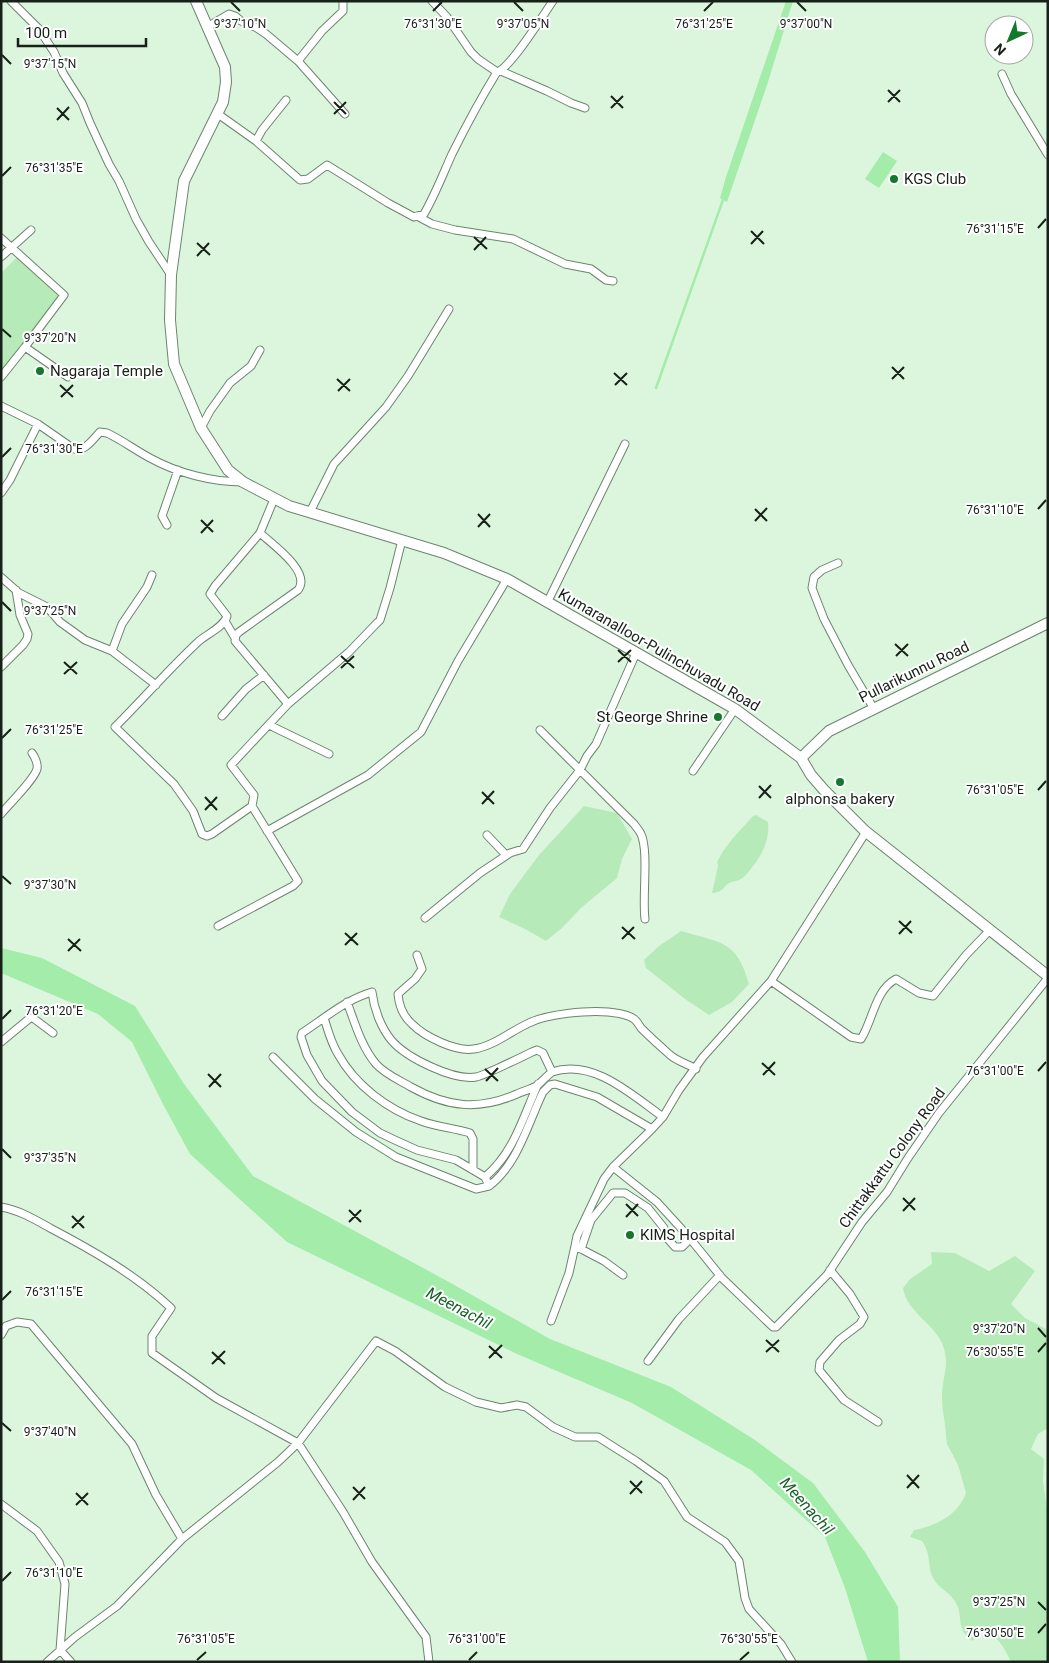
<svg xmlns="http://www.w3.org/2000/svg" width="1049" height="1663" font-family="Roboto,sans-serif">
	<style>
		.green { fill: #b6ebb9 }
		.water { fill: #a3eca9 }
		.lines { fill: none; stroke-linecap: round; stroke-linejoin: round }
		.stream { stroke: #a3eca9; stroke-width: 2.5 }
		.minor-casing { stroke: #6d846e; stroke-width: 9 }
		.secondary-casing { stroke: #6d846e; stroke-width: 12 }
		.minor { stroke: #fff; stroke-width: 7 }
		.secondary { stroke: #fff; stroke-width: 10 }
		.ticks { fill: none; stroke: #172118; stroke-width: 2 }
		.poi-dot { fill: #13792c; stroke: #fff; stroke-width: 2 }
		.labels { text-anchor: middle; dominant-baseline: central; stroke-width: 4; stroke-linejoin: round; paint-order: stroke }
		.poi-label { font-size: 15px; fill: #172118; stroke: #fff; text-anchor: start }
		.street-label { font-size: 15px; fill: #172118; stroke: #fff }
		.water-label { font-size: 16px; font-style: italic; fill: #176226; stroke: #fff }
		.ticks-label { font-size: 12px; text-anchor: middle; fill: #172118; stroke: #fff; stroke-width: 4; stroke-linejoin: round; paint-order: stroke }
	</style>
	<rect width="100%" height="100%" fill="#dcf6de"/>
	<!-- green -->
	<path class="green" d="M18,256L62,295L44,316L1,372V273Z
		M584,806L617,813L632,839L622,859L617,878L581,908L562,928L546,941L525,929L499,917L510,894L539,855Z
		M756,815L768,822C770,839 763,853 753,866C749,871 746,877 739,880C737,881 734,881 732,882C722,885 726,892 712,893L718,866L717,862L723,851L733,838L753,816Z
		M681,931C721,943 737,940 749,984L732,1002L709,1015L685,999L646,968L644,960L659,946Z
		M931,1252L955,1253L989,1271L1015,1256L1035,1271L1011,1304L1025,1318L1048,1330V1428L1038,1434L1031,1449L1044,1459L1043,1481L1048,1516V1662H1011C1005,1649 997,1633 982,1632L972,1641C954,1627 965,1616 954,1600C949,1592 938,1588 933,1578C929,1571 930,1563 928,1555C927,1550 925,1545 922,1541L910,1537L914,1530C936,1526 958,1515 966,1493L958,1465L947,1444L946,1437C946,1424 942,1412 942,1399C941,1377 952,1364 941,1341C931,1322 906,1310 903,1288L910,1279L932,1264Z"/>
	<!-- water -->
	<path class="water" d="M786,1H793L767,85L727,202L720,198L726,177Z
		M883,152L897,161L879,188L865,179Z
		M1,948L42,958L135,1006L184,1084L253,1176L449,1282L550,1339L671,1387L755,1440L813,1483L865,1552L898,1607L900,1662H868L845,1588L825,1537L751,1470L632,1403L517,1354L287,1242L190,1154L164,1106L132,1042L98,1014L1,973Z"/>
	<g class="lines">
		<!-- stream -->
		<path class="stream" d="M656,388L724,197"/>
		<!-- minor casing -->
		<g class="minor-casing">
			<path id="minor" d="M11,1L39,29L54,52L63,73L82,103L90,123L109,164L119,181L136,219L149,242L171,275
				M432,1L447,17L471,52L478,59L497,72
				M207,27L229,14L235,16L241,21L257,28L266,34L298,61L322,31L343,11V1
				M298,61L345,114
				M501,71L547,91L571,103L585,108
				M1002,74L1011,94L1048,155
				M218,114L256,141L300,180L308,179L327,165L388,203L414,217L424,214C435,195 443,174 452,154C466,126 481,98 497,72C510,69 543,15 553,1
				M256,141L262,130L286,100
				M417,216L432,224L455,230L513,239L565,264L591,269L606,280L613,281
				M1,238L64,295L25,347
				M1,257L31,230
				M1,377L25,347L68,377
				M1,406L38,424L74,449C85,452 93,439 100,432L107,433C122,440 135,450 150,458C177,473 212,482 243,482
				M201,428L210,411L230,383L251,366L260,350
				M1,493L10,480L38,424
				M310,512L334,464L386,407L408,376L449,309
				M167,525L162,516L178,470
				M260,533C272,544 312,572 298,590L239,632L236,635L235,641L288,704
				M838,563L822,570L814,577L812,588L824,619L848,665L874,709
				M1,577L19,593L47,607L60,622L85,640L112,651L122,624L147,587L152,575
				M547,603L625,444
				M225,621L235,638
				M112,651L156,685
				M1,667L23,645L27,639L28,634L20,615L16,590
				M222,716L246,689L264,675
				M269,725L329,754
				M540,730L634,824C636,827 639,830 641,834C649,852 642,897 645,919
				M693,771L735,709
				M252,806L212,834L207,836L202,834L193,811L174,784L115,727C143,699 169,669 199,641C207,634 224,627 227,616L210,594L215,586L260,533L274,499
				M1,814C9,804 34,780 37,769C38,764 35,757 32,753
				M267,831L368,775L421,732L458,661L507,579
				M487,835L506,855
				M425,918L480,873L510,853L523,849L550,808L580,770L587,756L596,744L636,653
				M218,926L293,886L298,881L252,806L254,795L231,765L288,704L349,652L375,625L380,620L390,588L402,540
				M417,955L422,969L415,979L398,994C399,1006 403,1016 412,1024C425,1037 456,1052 474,1049C494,1046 511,1031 529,1023C547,1014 588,1010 608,1012C616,1013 628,1014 634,1019C637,1021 639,1025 641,1028C650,1037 660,1046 669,1054C676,1061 688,1064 696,1069
				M771,981L851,1037L861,1039C873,1020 875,990 896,979L919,993L933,996L966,955L990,930
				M347,1002C355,1023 361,1046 376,1064C385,1074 399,1080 411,1087C447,1107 478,1111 517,1094C523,1091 532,1089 538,1085C542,1081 547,1076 552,1072L543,1053L537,1050L532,1052C520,1058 507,1064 494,1070C488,1072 482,1076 476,1077C454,1081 407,1058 392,1041C381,1028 374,1009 372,992C345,1000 325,1018 302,1033L301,1037L307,1055L322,1081L352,1112L380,1133L397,1141L417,1150L456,1160L485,1177L489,1186C518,1164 528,1123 543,1092L550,1085L555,1084L597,1097L652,1129
				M324,1018C328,1030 331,1043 338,1054C355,1085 388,1110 421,1121C437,1127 454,1128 470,1133L473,1139V1170
				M1,1042L30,1018H33L53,1033
				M273,1057L315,1099L356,1132L396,1157L476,1189L489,1186
				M552,1072C593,1058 632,1095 663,1117
				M613,1167L657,1202L688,1236L687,1242L682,1247H675L667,1238L664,1228L648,1208L625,1193H613L591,1220L581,1249L604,1261L623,1275
				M485,1177C514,1153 523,1117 538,1084
				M1,1207C19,1210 34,1219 50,1228C92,1250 136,1275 171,1308L152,1336V1353L216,1398L298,1443L343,1512L372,1562L426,1637L429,1662
				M688,1236L722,1278L773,1327H776L827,1275L862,1222L887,1192L908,1158L939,1113L1048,978
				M581,1249L575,1246L577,1236L604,1179L613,1167L652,1129L663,1117L679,1090L703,1057L771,981L866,832
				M830,1270L850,1294L864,1317L860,1324L839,1340L820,1362L819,1370L844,1400L878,1422
				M551,1321L569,1273L575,1246
				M1,1335L6,1326L17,1322L31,1324L132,1444L156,1495L182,1539
				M648,1361L679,1319L720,1275
				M1,1504L37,1531L59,1562L65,1584L60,1650L71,1662
				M47,1662L75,1637L117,1606L182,1539L278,1462L298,1443L376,1341L395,1351L445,1387L476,1402L501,1408L517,1405L526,1407L553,1427L575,1437H598L636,1461L664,1481L687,1517L725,1542L739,1561L745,1598L749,1609L781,1644L792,1662"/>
		</g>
		<!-- secondary casing -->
		<g class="secondary-casing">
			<path id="secondary" d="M196,1L225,67L226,82L223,102L184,181L171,275L170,320L174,364L201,428L228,470L243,482L289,506L444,553L507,579L735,709L801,758L811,775L824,790L865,831L1048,976
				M801,758L829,731L1048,623"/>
		</g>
		<!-- minor -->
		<use href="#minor" class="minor"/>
		<!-- secondary -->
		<use href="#secondary" class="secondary"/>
	</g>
	<!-- ticks -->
	<path class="ticks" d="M231,2L240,11M514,2L523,11M797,2L806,11M433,11L442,2M704,11L713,2M2,55L11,64M888,90L900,102M611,96L623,108M334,102L346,114M888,102L900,90M57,108L69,120M611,108L623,96M334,114L346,102M57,120L69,107M2,176L11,167M1038,228L1046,219M751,231L764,244M474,237L487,249M197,243L210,255M751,244L763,231M474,250L486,237M197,256L209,243M2,329L11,337M892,367L904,379M614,373L627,385M337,379L350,391M892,379L904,367M60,385L73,397M615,385L627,373M338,391L350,379M61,397L73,385M2,457L11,448M755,509L767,521M1038,509L1046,500M478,514L490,527M201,520L213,532M755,521L767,508M478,527L490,514M201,533L213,520M2,602L11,611M895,644L908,656M618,650L631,662M341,656L354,668M896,656L908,644M64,662L77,674M618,662L631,650M341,668L354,656M64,674L77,662M2,738L11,729M759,786L771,798M1038,790L1046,781M482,792L494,804M205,797L217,810M759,798L771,785M482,804L494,791M205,810L217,797M2,876L11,884M899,921L912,933M622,927L635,939M345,933L358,945M899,934L911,921M68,939L81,951M622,939L634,927M345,945L357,933M68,951L80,939M2,1019L11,1010M762,1063L775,1075M485,1069L498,1081M1038,1071L1046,1062M208,1074L221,1087M763,1075L775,1062M486,1081L498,1068M209,1087L221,1074M2,1149L11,1158M903,1198L915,1210M626,1204L638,1216M349,1210L361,1222M903,1211L915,1198M72,1216L84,1228M626,1217L638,1204M349,1222L361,1210M72,1228L84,1216M2,1300L11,1291M1038,1328L1046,1337M766,1340L779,1352M489,1346L502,1358M212,1352L225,1364M766,1352L779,1340M1038,1352L1046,1343M489,1358L502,1345M212,1364L225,1351M2,1423L11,1431M907,1475L919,1488M630,1481L642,1493M353,1487L365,1499M907,1488L919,1475M76,1493L88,1505M630,1494L642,1481M353,1500L365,1487M76,1505L88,1493M2,1581L11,1572M1038,1602L1046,1610M1038,1633L1046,1624M197,1660L206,1652M469,1660L477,1652M740,1660L749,1652"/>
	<!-- markers -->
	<g class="poi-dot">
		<circle cx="894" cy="179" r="5"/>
		<circle cx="40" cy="371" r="5"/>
		<circle cx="718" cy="717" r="5"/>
		<circle cx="840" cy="782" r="5"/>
		<circle cx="630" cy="1235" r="5"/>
	</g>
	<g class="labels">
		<!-- poi labels -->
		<g class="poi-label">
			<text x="904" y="179">KGS Club</text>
			<text x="50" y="371">Nagaraja Temple</text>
			<text x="708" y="717" text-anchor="end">St George Shrine</text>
			<text x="840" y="799" text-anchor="middle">alphonsa bakery</text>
			<text x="640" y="1235">KIMS Hospital</text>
		</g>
		<!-- street labels -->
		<g class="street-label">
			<text transform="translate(659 650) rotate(30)">Kumaranalloor-Pulinchuvadu Road</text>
			<text transform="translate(914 672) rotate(-26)">Pullarikunnu Road</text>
			<text transform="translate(892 1158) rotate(-54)">Chittakkattu Colony Road</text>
		</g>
		<!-- water labels -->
		<g class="water-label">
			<text transform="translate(459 1308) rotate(28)">Meenachil</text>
			<text transform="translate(807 1506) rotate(48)">Meenachil</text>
		</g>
	</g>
	<g class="ticks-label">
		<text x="240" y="28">9°37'10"N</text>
		<text x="523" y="28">9°37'05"N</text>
		<text x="806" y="28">9°37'00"N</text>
		<text x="433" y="28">76°31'30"E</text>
		<text x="704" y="28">76°31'25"E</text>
		<text x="50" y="68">9°37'15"N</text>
		<text x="54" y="172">76°31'35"E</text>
		<text x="995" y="233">76°31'15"E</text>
		<text x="50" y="342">9°37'20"N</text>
		<text x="54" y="453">76°31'30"E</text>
		<text x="995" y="514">76°31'10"E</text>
		<text x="50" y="615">9°37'25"N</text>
		<text x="54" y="734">76°31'25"E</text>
		<text x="995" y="794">76°31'05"E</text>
		<text x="50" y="889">9°37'30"N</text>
		<text x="54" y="1015">76°31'20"E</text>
		<text x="995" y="1075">76°31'00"E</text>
		<text x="50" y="1162">9°37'35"N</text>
		<text x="54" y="1296">76°31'15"E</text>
		<text x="999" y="1333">9°37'20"N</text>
		<text x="995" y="1356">76°30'55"E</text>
		<text x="50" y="1436">9°37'40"N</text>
		<text x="54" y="1577">76°31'10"E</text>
		<text x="999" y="1606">9°37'25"N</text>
		<text x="995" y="1637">76°30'50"E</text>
		<text x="206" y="1643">76°31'05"E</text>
		<text x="477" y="1643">76°31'00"E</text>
		<text x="749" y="1643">76°30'55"E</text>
	</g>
	<!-- border -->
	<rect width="1049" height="1663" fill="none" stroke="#172118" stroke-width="5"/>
	<!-- north arrow -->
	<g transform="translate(1009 40) rotate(224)"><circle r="24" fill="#ffffff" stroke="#a2a6a3"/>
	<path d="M0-4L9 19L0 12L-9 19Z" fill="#13792c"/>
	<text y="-8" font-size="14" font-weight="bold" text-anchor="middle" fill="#172118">N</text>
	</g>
	<!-- scale -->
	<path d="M18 38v8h128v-8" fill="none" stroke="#172118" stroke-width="2.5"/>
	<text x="25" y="38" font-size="15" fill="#172118" stroke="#ffffff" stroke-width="4" paint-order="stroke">100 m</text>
</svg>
